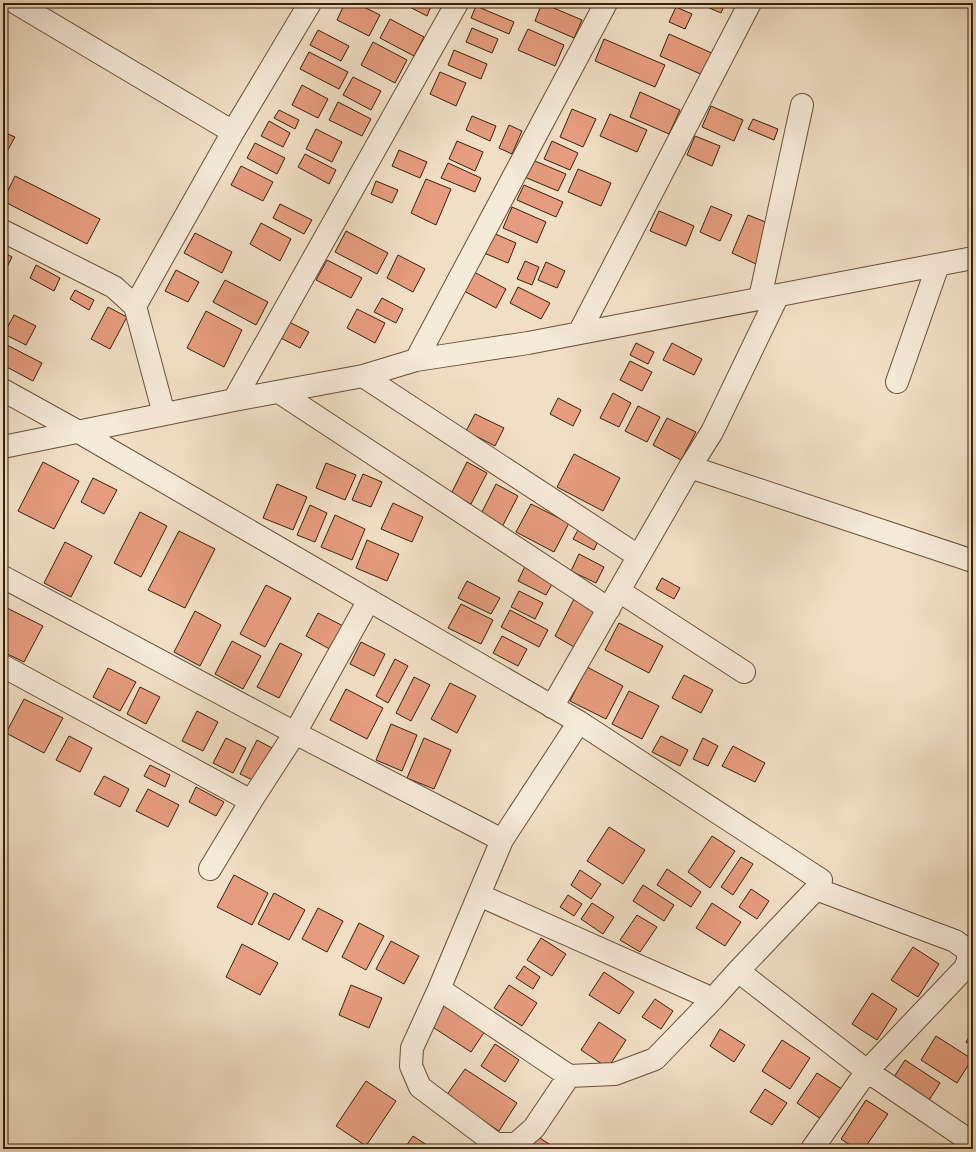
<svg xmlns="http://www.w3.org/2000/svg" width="976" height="1152" font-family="Alegreya,serif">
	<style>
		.building { fill: #e69c7e; stroke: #372109 }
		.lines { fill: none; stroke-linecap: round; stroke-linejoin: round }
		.street-casing { stroke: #665038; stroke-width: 24 }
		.street { stroke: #f6ead9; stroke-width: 22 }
	</style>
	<rect width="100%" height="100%" fill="#f1dfc5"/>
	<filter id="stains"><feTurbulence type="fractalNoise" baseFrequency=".005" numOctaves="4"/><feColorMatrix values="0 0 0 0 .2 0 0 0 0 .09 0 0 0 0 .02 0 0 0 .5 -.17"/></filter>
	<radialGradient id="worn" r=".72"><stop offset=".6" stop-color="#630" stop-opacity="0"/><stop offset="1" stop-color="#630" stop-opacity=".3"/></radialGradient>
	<!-- building -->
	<path class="building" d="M345,3H356L380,15L369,36L337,20Z
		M402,3H425L431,6L427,16Z
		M542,3L582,20L574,38L535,21Z
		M698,3H725L721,13Z
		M476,6L514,22L509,34L471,18Z
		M676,7L692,14L685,29L669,22Z
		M390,19L424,37L414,56L380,38Z
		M472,28L498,39L492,53L466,42Z
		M528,29L564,45L555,66L518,50Z
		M318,30L349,46L341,61L310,45Z
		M669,34L714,54L705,76L660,56Z
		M604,39L665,65L655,87L595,61Z
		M373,42L407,60L395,83L361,65Z
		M454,50L487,64L481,79L448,65Z
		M309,52L348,72L339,89L300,69Z
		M440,72L466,83L456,106L430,94Z
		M353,77L381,91L371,110L343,95Z
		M302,85L328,99L318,118L292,105Z
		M640,92L680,110L669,134L630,117Z
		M338,102L371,119L362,136L329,120Z
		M711,106L743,120L734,141L702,127Z
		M572,109L596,119L583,147L560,137Z
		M279,110L299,120L295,129L274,118Z
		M610,114L647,130L637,152L600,136Z
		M472,116L496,126L490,141L466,130Z
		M753,119L778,129L774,140L748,129Z
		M269,121L290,133L283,147L261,136Z
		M509,125L522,131L512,154L499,148Z
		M316,129L342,142L332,162L306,149Z
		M3,132L15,137L4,157H3Z
		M695,136L720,146L712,166L687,155Z
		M457,141L483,152L475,171L449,159Z
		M552,141L578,153L570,170L544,159Z
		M255,143L285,158L277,174L247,158Z
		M399,150L427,162L420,178L392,166Z
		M305,154L336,170L329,184L298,167Z
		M530,159L566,174L558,191L522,176Z
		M448,163L481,178L475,192L441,178Z
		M241,166L273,182L263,201L231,185Z
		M578,169L611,183L601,206L568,192Z
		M15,176L100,219L87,244L3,201Z
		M426,179L451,189L436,225L411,213Z
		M376,181L398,190L392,203L371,194Z
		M524,185L563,202L556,217L517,200Z
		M280,204L312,220L304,234L273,218Z
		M711,206L732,215L720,241L700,232Z
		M512,207L546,222L537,243L503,228Z
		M659,211L694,226L686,246L650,231Z
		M748,215L773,225L756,264L732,253Z
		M261,223L291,239L280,261L250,244Z
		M346,231L388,253L377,274L335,252Z
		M195,233L232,252L222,273L184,253Z
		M493,233L516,243L508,263L484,253Z
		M3,252L12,257L3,275Z
		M398,255L425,269L413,292L387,278Z
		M327,260L362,278L351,298L316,280Z
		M525,261L539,267L532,285L517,279Z
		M546,262L565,271L557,288L538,280Z
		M36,265L60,278L54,291L30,278Z
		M176,270L199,282L188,302L165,291Z
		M474,272L506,289L496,308L464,291Z
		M225,280L268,302L256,325L213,302Z
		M518,287L550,303L541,319L510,303Z
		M75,290L94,300L89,310L70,299Z
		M382,298L403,309L396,323L374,312Z
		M108,307L127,317L110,349L91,339Z
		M357,309L385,323L375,343L347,328Z
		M206,311L242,330L224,367L187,348Z
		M14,315L36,326L26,345L4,334Z
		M287,321L309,332L300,348L279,337Z
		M3,343L42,363L33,381L3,365Z
		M636,343L654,352L648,364L630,355Z
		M672,343L702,359L694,375L663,360Z
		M630,361L652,372L642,391L620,380Z
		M613,393L631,403L619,427L600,418Z
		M558,398L581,410L573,426L550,414Z
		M638,406L660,417L647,442L625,431Z
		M475,414L504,428L495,446L466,431Z
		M667,418L696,432L681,460L653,445Z
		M574,454L620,478L603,511L557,487Z
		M43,462L79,481L54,529L18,511Z
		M467,462L487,473L471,504L451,494Z
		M326,463L356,475L345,500L316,488Z
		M363,474L382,482L371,507L352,500Z
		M93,478L117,490L104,514L81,502Z
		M277,484L307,497L293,530L263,518Z
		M496,484L518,496L502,527L480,516Z
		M393,503L423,517L412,542L381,529Z
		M531,504L569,523L554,552L516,532Z
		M310,505L327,513L315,542L297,535Z
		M140,512L167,526L141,577L114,563Z
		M335,515L365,529L352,560L321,547Z
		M578,530L598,541L594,550L573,539Z
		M179,531L215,549L185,608L148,590Z
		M367,540L399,554L387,581L356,568Z
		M65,542L92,556L71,597L44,583Z
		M579,554L604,567L596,583L571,571Z
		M527,562L556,577L546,595L518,581Z
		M662,578L680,588L674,599L656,589Z
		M467,581L500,598L491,614L458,598Z
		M266,585L291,598L265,647L240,634Z
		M519,591L543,603L535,619L511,607Z
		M574,599L595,610L576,648L555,636Z
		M461,604L493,620L481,644L448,628Z
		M3,606L43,626L24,662L3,652Z
		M510,610L548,630L539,647L501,627Z
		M195,611L221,625L200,666L174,652Z
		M318,613L347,628L335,652L306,636Z
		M619,623L663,646L649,673L605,650Z
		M502,636L527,649L518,666L493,653Z
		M232,641L261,656L243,689L215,674Z
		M361,642L385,654L374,676L350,664Z
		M280,643L302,654L279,698L257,687Z
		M395,659L408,666L388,703L376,696Z
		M587,667L623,686L606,719L570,701Z
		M108,668L136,682L120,711L93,697Z
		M684,675L713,690L701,713L672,698Z
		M414,677L430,685L411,721L396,713Z
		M450,683L476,696L457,733L431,719Z
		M140,687L160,697L146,724L127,714Z
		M346,689L383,708L367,739L330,720Z
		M629,691L659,706L642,739L612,724Z
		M24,699L63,718L44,753L6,733Z
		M197,711L218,722L203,751L182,741Z
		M391,724L417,735L402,771L376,760Z
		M69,736L92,748L80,772L56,760Z
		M661,736L688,750L680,766L652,752Z
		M226,738L246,748L233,773L213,763Z
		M424,738L451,750L434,789L407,778Z
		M703,738L718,746L708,766L693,759Z
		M257,740L274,749L257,782L240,774Z
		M733,746L765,763L755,782L722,766Z
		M150,765L170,775L165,787L144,776Z
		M104,776L129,789L120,807L94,794Z
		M196,787L224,802L216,816L189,802Z
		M148,789L179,805L168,827L136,811Z
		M609,827L645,850L623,884L587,861Z
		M712,836L735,851L710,888L688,872Z
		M741,857L753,864L733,895L721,887Z
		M667,869L701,892L691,907L657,885Z
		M580,870L601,884L591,899L571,885Z
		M234,875L268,893L252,925L217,907Z
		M643,885L674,905L664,921L633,901Z
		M751,889L769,901L757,919L739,907Z
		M274,893L305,910L289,940L258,924Z
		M568,895L582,904L574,916L560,907Z
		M592,903L614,917L603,934L581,919Z
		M712,903L741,922L725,946L696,928Z
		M318,908L343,921L327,952L302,939Z
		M637,915L657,927L640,952L620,940Z
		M359,923L384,936L366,970L342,957Z
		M541,938L566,954L552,976L527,960Z
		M391,941L419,956L404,984L376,969Z
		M242,944L278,963L260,995L226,977Z
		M913,947L939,964L918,997L891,980Z
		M524,966L540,977L533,989L516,978Z
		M604,972L634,992L619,1014L589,995Z
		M351,985L382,998L369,1028L339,1015Z
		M509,985L537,1003L522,1026L494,1008Z
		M872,993L897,1009L877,1040L852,1024Z
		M655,999L673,1011L661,1029L642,1017Z
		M445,1005L485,1031L471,1052L431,1026Z
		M599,1022L626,1040L608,1068L581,1050Z
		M720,1029L745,1045L734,1062L710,1046Z
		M973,1031V1046L966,1042Z
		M936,1036L972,1059L957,1083L921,1060Z
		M782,1040L810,1058L790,1089L762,1071Z
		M495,1044L519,1060L505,1082L481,1066Z
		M905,1060L940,1083L929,1100L894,1077Z
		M465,1069L517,1103L499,1131L446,1096Z
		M817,1073L845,1091L824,1121L797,1103Z
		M366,1081L396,1101L366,1146L336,1126Z
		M765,1089L787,1103L772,1125L750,1112Z
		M866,1100L888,1114L864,1149H856L841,1139Z
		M535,1135L557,1149H525Z
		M413,1136L433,1149H404Z"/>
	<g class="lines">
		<!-- street casing -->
		<g class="street-casing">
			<path id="street" d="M16,3L233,132L135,306L164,414
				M233,132L310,3
				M3,231L114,287L135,306
				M760,298L802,105
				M579,333L750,3
				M416,360L606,3
				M363,376L638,556
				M897,382L938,265
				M3,390L77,431L579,722L821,880L816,889L738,971L867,1071L973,1143
				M279,392L609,609
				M234,400L457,3
				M3,447L234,400L363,376L416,360L528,343L973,258
				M690,467L973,561
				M3,577L295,733L502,840
				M619,591L744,672
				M3,666L251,801
				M552,707L690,467L712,432L778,295
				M579,722L502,840L439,989L412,1048L411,1066L420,1087L496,1144H516L534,1128L569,1076L615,1074L655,1059L713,999L738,971
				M210,869L251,801L295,733L369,600
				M479,895L713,999
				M439,989L569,1076
				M812,1149L867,1071L965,968L969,958L966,949L955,941L816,889"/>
		</g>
		<!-- street -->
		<use href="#street" class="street"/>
	</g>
	<!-- margin -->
	<rect width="976" height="1152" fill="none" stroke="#f1dfc5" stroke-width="16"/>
	<rect x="4" y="4" width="968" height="1144" fill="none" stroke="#372109" stroke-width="2"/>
	<rect x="8" y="8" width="960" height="1136" fill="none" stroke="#372109"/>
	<rect width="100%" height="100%" filter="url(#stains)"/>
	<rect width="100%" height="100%" fill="url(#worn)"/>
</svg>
